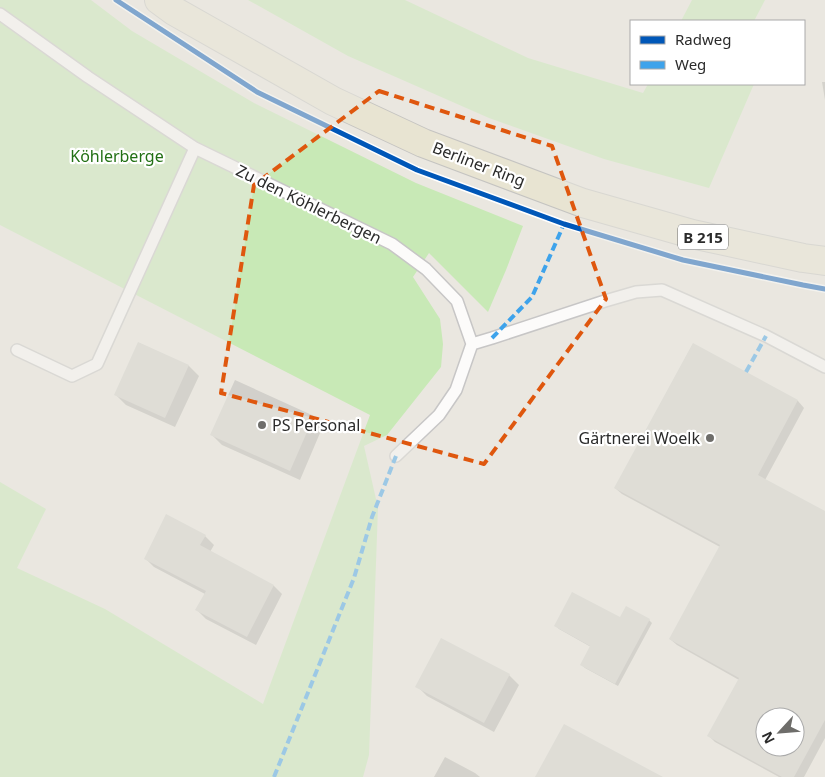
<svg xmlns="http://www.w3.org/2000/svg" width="825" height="777" font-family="'Noto Sans',sans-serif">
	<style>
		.green { fill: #c8e9b6 }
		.shadow { fill: #0003; fill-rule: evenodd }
		.building { fill: #d2d0cb; fill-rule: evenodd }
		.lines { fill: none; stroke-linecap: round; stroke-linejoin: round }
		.service-casing { stroke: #c7c6c6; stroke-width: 14 }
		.primary-casing { stroke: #c5c4c1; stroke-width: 30 }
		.service { stroke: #fcfbfa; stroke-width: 11 }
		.primary { stroke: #e8e4d2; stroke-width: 28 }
		.quiet { stroke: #3ea3eb; stroke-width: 4; stroke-dasharray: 8 4; stroke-linecap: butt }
		.cycleway-casing { stroke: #fff; stroke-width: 8 }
		.cycleway { stroke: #0057b8; stroke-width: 5 }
		.marked { fill: none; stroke: #df570e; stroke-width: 4; stroke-dasharray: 10 6; stroke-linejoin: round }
		.poi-dot { fill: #6e6d6a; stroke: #fff; stroke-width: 2 }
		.labels { text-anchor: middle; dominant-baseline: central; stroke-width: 4.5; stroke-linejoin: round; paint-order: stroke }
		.shield { fill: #fff; stroke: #6b6b6b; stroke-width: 1 }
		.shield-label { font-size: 15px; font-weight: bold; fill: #2b2b2b }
		.park-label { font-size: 16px; fill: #227014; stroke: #fff }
		.street-label { font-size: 16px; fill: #2b2b2b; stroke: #fff }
		.poi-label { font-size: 16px; fill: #2b2b2b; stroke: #fff; text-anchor: start }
	</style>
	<rect width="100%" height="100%" fill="#eae7e0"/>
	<!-- green -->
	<path class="green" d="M0,0H91L132,31L254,103L416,183L523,226L506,270L488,312L429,253L413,277L440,319L443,344L441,367L387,435L364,446L378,508L369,755L363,777H0V482L46,509L17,568L105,609L263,704L370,415L0,225Z
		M248,0H405L528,58L643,93L648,84H754L709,188L604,159L489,118L348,56Z
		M692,0H765L754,21H681Z"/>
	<!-- shadow -->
	<path class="shadow" d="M822,82H825V100Z
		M139,343L189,366L199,376L175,427L126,405L116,395Z
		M693,344L798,401L804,408L765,480L825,513V738L804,777H779L715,742L709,736L739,680L677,645L670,639L720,547L622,494L615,488ZM765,717H795V747H765Z
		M314,417L323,426L300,480L222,445L212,435Z
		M205,536L214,545L210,552L274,586L282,594L256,645L206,619L197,610L205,594L154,567L145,558Z
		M621,619L649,620L652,623L618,686L585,668L582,665L591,647L559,629L556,626Z
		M509,675L519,685L494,732L427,696L417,686Z
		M445,757L475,773L480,777H434Z"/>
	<!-- building -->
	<path class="building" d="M138,342L189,365L165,418L114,395Z
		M693,343L798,400L758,475L825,511V720L794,777H782L707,736L739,678L669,639L720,545L614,488ZM765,717H795V747H765Z
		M235,380L314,416L290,471L210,435Z
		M166,514L206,535L200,545L274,585L247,637L195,610L206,591L144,559Z
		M572,592L620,617L626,606L650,619L615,684L580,665L590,646L554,626Z
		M441,638L510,674L484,723L415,687Z
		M564,724L663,777H535Z"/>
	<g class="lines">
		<!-- service casing -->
		<g class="service-casing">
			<path id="service" d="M0,14L88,77L195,148L392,244L426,269L457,301L472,344L456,390L439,415L396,456
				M472,344L492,338L605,301L636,292L662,290L766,336L825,367
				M17,350L72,376L97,364L195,148"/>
		</g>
		<!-- primary casing -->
		<g class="primary-casing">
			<path id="primary" d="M159,0L174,11L333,101L423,143L583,203L692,234L803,258L825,261"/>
		</g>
		<!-- service -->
		<use href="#service" class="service"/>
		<!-- primary -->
		<use href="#primary" class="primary"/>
		<!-- quiet -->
		<path class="quiet" d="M492,338L532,297L564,224
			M746,372L766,336
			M274,777L354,578L372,517L396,456"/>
		<!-- cycleway casing -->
		<g class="cycleway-casing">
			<path id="cycleway" d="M116,0L257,92L417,170L564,224L683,260L803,285L825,289"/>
		</g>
		<!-- cycleway -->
		<use href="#cycleway" class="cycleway"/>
	</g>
	<!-- marked area -->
	<path d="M0 0H825V777H0ZM379,91L552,146L606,299L484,464L221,393L254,185Z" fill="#eae7e0" fill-opacity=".55" fill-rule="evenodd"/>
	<path class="marked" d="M379,91L552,146L606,299L484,464L221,393L254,185Z"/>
	<!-- markers -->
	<g class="poi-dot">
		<circle cx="262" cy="425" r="5"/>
		<circle cx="710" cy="438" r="5"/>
	</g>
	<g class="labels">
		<!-- shield labels -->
		<rect class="shield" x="678" y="224.5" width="50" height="25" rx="4"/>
		<g class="shield-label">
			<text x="703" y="237">B 215</text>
		</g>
		<!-- park labels -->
		<g class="park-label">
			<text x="117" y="156">Köhlerberge</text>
		</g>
		<!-- street labels -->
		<g class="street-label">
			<text transform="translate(479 164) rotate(21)">Berliner Ring</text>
			<text transform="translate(309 204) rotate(26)">Zu den Köhlerbergen</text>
		</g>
		<!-- poi labels -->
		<g class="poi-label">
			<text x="272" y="425">PS Personal</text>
			<text x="700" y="438" text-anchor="end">Gärtnerei Woelk</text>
		</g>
	</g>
	<!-- legend -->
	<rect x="630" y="20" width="175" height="65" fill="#ffffff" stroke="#aaaaaa"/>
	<rect x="640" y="36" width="25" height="8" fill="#0057b8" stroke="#aaaaaa"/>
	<text x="675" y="45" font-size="15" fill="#2b2b2b">Radweg</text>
	<rect x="640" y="61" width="25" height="8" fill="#3ea3eb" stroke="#aaaaaa"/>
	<text x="675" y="70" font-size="15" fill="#2b2b2b">Weg</text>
	<!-- north arrow -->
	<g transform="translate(780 732) rotate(244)"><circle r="24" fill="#ffffff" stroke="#aaaaaa"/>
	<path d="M0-4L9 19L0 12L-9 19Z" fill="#6e6d6a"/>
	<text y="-8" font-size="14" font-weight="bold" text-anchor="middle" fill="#2b2b2b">N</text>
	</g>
</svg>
